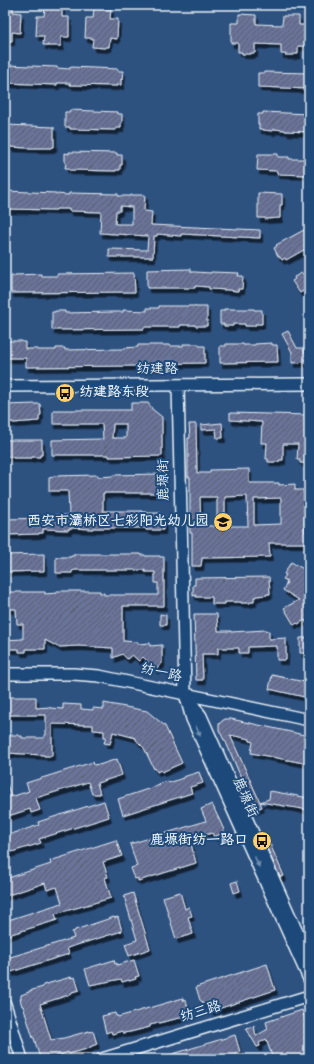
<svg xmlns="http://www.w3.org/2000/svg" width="314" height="1064" font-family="'Gochi Hand','LXGW WenKai TC',sans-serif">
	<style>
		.building { fill: url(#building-hatch); stroke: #e8f1f8; fill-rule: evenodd; filter: url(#shadow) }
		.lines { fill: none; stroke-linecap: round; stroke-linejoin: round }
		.minor-casing { stroke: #e8f1f8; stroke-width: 14 }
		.minor { stroke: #1f4a7a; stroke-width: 11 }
		.oneway { fill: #6f8dac }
		.labels { text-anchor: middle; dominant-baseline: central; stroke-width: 4; stroke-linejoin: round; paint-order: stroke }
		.street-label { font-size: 14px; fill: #e8f1f8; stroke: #1f4a7a }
		.poi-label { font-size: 14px; font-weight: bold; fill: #e8f1f8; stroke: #1f4a7a; text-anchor: end }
	</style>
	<defs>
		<pattern id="building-hatch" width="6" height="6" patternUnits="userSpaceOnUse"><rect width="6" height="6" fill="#6b7398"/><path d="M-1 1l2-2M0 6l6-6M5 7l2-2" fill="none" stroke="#585e71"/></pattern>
		<filter id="shadow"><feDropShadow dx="2.5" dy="4.5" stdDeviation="0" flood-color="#0009"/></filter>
	</defs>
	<rect width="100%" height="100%" fill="#2e5280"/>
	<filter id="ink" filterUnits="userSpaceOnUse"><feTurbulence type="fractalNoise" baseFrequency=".025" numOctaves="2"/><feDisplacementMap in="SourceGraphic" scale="8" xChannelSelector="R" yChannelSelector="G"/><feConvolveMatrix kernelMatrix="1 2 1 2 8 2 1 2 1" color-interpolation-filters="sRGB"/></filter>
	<g filter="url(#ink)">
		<!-- building -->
		<path class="building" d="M5,5H13V12L21,13L20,33L12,32V41H5Z
			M45,7H62V17H69V37H61V46H48V45H43L44,36H36L37,16H44Z
			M94,9H111L110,19H118L117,39L110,38L109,47H105V48L92,47L93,38H85L86,18H93Z
			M239,14L256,15V24L282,25L283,16H299V25H307L306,46H298V54H294V55H285V54H281V45L255,44V53H251V54H242V52H238V43H231V23H239Z
			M6,65L57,67V68L70,69V67L118,69V71H123L122,80L121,79V85H117V86L70,85V83H57V85L6,83Z
			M264,72L309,73V89L258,87V73H264Z
			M70,110L118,112V114H122V123H121V128H116V130L70,129V127H65V112H69Z
			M263,112L309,114V132L285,131V130L273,129V131L263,130V129H259V124H258V114H263Z
			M6,125L54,127V147H52V148H27L10,147V145H5Z
			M69,152L117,153V155H122V165H120V170H116V171L69,170V168H65L66,163H65V153L69,154Z
			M258,154H278V157H289V159H309V175L277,174V171L257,170Z
			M5,191L56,193V194L69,195V193L118,194V196H131V195H145L144,211L152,212L151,225L260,230V238L181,234V236L157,234V236H154L153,257H109V249L147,250L148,236L100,233L101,212L69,211V209H56V210L5,209ZM120,206L132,207V224H115L116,211H120Z
			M258,193L282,194V205H280V218L265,219V218H258Z
			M309,229V247L286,260L285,258L282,260L279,256H278L274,248L277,246L276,245L304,230V231Z
			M191,269V272H195L211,273V272L239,273L238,276H243L242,289H238V291L228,290L209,289V287L195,286V288H147V270Z
			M309,271V290L304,293L303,291L300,293L292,281L295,279L294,277L302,273L303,274Z
			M134,273L135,292L11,293V276H15V275L41,274V276H57V274Z
			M159,306H195V307H207V326H195V325H180V327H144V329L52,330V312H55V311H65V313L111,312H123V310L147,311V308H159Z
			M224,309H254V310H262V324H255V326H245V324H233V326H224V324H220V311H224Z
			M288,331L297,348H304V352H309V362L292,363V352L282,334Z
			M6,341H22V342H25V349H38V350H56V348H65V350L120,349H124V348L138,347V345H170V346H183V344H199V346H205V363L144,364H137V366L26,367V358H5V342H6Z
			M272,343V345H277L278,362L220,363V346H226V344H243V345H255V344Z
			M131,403H148L151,407L152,409L162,417V456L109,457V455H52V440L103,439L102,424H53V410H131ZM113,424H126V438H112Z
			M36,404H40L41,415L39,416V421L13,423V422H5V405Z
			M230,413L309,415V463H300V460H297L298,444H283V460H279V462H268V459H266L267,443H261L262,422L230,420Z
			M222,423L223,438H217L216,429L201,430V425Z
			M189,424H196L197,473H210V470L249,469V483H279V485L295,484V490H304L305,532H309V543H269L270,557L202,558L201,566H192V533H190V477H188V438H190ZM247,496L248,526H225V497ZM200,497H217V526H201ZM281,498V524L254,525V499Z
			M5,440H42V455H40V457H32V458H13V457H5Z
			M158,474V477L163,476V493H103V511H142V512H146V513H160V515H164L163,530H146V528H93V529L69,528V530L43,529V533H39V534L5,535V519L51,518V517H55V515H68V514H69L68,491H49V478L53,477V476L98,475V477L113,476V475Z
			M44,554V571L5,572V555Z
			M74,554H141V555H145V556H160V557H164V606H123V641L138,642V644L150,643V646L162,645V663L156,670L143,657L139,661L132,655L127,659L122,654L113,658V648L79,646L58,647L45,640V649H26V652H19V649H5V640L23,639V624H17L16,609H5V594H8V592H45V594L57,593V591H100V593H104V595H158V583H155V572H145V570H75L72,571V573H56V557H71V556H74Z
			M291,562L309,572V628L305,620L298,624L297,623L294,625L284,608L299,600L283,590L287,583H286L287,581L283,579L286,575L284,574Z
			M269,577L270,594H267V595L256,596V597H254V602H250V603H241V602H225V604H212V597H196V595L193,596V585H195V578Z
			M160,614L166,615V625H160Z
			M194,614H217L218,631H231V632L266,630V631H269V639L286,638V660H277V646L248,647V653H239V648H218V654H202L203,680H196Z
			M300,638H309V653H300Z
			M272,675L309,683V698L269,689Z
			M5,697H36V708L50,707V708L63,709V704L81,705V709L93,710V708L104,709V703L147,711L165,726L182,763L162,772L161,770L157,772L155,768L154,769L144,748L136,740V738L113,732L110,744L104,743L106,737H104V731L93,730V725L52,724V756H44V755L5,753V735H18V736H22V738H44V735H46V715H5Z
			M225,719H231L309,736V764L251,753L253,742L250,741V739L230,735L260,802L269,799L270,791L309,798V810L260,802L262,807L255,810L225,740H224L219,730V724L222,721Z
			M117,759L122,775L97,783L100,794H92L88,782L36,798L40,810L31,813L30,809L5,817V784H7L11,797L29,791L26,783L93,762L94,765L99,764V765Z
			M199,772L203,783L190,787L192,793L123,815L118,799L160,785L159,784L168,781L169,783L183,778V777Z
			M104,801L109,817L39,839L41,843L5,854V838L8,837V835L39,825L38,822Z
			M212,804L225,832L214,837L212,833L190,840L196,863L138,881V878L135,879L131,868L137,866L130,844L206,821L201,809Z
			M116,840L122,856L103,862L108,877L105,878L111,898L55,914L57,920L5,936V921L62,903L57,887L47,890L45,883L5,896V879L51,864L50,861Z
			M270,844L284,876L280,877L266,846Z
			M237,881L240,891L234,893L231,883Z
			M180,892L185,909L189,907L192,916L188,917L193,934L176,939L163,897Z
			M133,893L150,949L129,956L125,944L137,940L124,896Z
			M114,917V918L118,917L122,931L67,948L69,954L11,972L7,958L74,938L72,932L75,931V930Z
			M114,960L115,964L117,963V965L134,960L139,976L135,977L136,979L129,981V980L122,982L121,979L90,985L85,969Z
			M267,964L275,990L212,1011L200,1000L196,987Z
			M71,977V978L75,977L79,990L72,992V994L40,1004L51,1040L64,1038L89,1031V1032L93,1031L97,1044L90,1047V1048L69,1054L68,1052L51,1058L50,1056L42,1059L40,1055H39L34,1038H33L23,1006H22L20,999H21V995L29,992V991L43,987V985Z
			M183,998L184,1001H186L190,1014L184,1016V1017L150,1025V1027L130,1032L123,1033L122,1031L112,1034L111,1031L106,1033L102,1016L115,1013L116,1016H118V1017Z
			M302,1010L309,1031V1059H273L266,1039L259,1043L260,1046L257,1047L246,1028L254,1026L256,1036L268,1029L266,1022Z
			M235,1035L240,1052L236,1053L237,1054L234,1055L235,1058L230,1059H163V1057Z"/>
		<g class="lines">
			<!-- minor casing -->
			<g class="minor-casing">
				<path id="minor" d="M178,385L185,694L192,719L309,979
					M5,386L309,384
					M5,674H73L99,676L309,720
					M190,701L201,716L309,959
					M5,1004L22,1059
					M102,1059L309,996"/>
			</g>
			<!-- minor -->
			<use href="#minor" class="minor"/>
		</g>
		<!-- one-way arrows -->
		<defs><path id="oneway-solid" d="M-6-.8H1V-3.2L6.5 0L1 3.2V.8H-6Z"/></defs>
		<g class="oneway">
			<use href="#oneway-solid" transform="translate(198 731) rotate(66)"/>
			<use href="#oneway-solid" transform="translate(257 862) rotate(66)"/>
		</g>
	</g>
	<!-- icons -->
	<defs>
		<g id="bus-disc" transform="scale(1)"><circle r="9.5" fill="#ffd166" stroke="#1f4a7a"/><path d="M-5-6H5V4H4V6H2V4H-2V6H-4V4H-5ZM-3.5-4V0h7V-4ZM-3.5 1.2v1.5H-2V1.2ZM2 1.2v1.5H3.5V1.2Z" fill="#111"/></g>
		<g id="school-disc" transform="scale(1)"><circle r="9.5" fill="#ffd166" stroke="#1f4a7a"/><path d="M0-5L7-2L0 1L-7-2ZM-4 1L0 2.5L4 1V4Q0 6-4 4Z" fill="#111"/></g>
	</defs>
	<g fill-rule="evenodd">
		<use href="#bus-disc" x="65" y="393"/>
		<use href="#school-disc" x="223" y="522"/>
		<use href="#bus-disc" x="262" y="841"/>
	</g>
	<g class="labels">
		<!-- street labels -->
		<g class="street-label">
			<text x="157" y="370">纺建路</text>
			<text transform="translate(165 480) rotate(-91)">鹿塬街</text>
			<text transform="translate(161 674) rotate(12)">纺一路</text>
			<text transform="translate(244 798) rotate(66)">鹿塬街</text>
			<text transform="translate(201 1013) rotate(-17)">纺三路</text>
		</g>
		<!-- poi labels -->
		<g class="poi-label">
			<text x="79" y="393" text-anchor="start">纺建路东段</text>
			<text x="209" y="522">西安市灞桥区七彩阳光幼儿园</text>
			<text x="248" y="841">鹿塬街纺一路口</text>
		</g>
	</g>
	<!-- margin -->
	<rect width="314" height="1064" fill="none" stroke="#1f4a7a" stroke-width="20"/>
	<rect x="10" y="10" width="294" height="1044" fill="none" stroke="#e8f1f8" stroke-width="1.5" filter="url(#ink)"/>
</svg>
